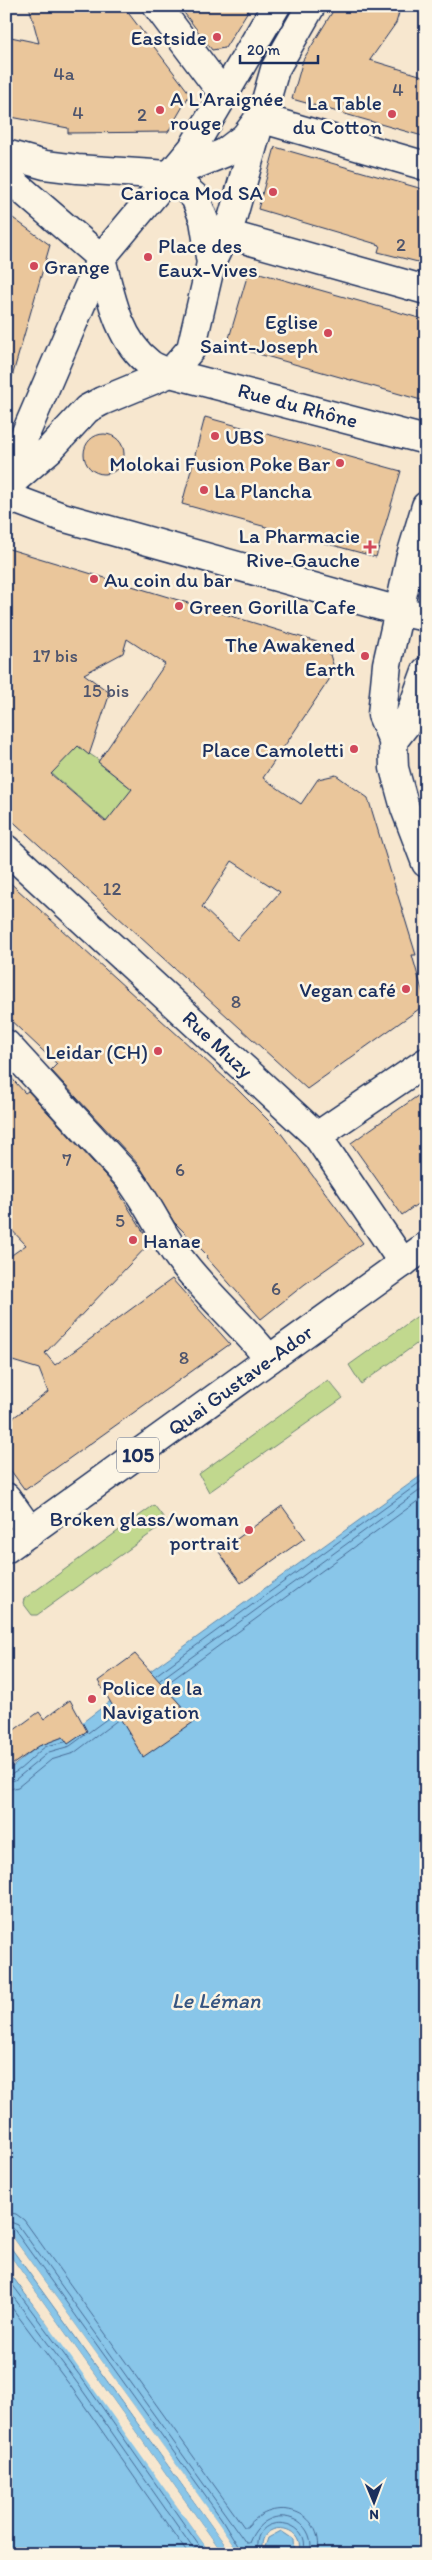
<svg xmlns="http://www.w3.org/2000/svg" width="432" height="2560" font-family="Itim,sans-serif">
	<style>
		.green { fill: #c1d88e; stroke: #6e8476 }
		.water { fill: #89c6e9; stroke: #5d8ab1 }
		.pier { fill: #f7e7cf }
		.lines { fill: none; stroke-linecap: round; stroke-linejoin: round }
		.shore { stroke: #476b96; stroke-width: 1 }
		.building { fill: #eac69b; stroke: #1b2f5e; fill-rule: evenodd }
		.minor-casing { stroke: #1b2f5e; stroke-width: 31 }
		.tertiary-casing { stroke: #1b2f5e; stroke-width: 31 }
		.secondary-casing { stroke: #1b2f5e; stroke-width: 31 }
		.primary-casing { stroke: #1b2f5e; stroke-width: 31 }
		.minor { stroke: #fcf5e5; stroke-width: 28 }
		.tertiary { stroke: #fcf5e5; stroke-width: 28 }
		.secondary { stroke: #fcf5e5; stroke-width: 28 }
		.primary { stroke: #fcf5e5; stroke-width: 28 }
		.poi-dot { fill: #d1495b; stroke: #fcf5e5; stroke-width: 2 }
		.labels { text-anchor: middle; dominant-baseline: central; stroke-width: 5; stroke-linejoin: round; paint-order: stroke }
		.number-label { font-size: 19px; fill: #4f556d }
		.shield { fill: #fcf5e5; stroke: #5e6a86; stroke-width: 1 }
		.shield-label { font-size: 20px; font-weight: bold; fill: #1b2f5e }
		.poi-label { font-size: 21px; fill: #1b2f5e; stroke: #fcf5e5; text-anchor: end }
		.street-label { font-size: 21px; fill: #1b2f5e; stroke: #fcf5e5 }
		.water-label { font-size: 22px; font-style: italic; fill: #365581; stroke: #fcf5e5 }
	</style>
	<rect width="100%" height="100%" fill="#f7e7cf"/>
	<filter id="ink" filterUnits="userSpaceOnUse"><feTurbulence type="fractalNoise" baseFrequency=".02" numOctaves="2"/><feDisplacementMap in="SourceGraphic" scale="10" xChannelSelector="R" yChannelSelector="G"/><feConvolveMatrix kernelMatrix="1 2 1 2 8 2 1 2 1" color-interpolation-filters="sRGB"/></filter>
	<g filter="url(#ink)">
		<!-- green -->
		<path class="green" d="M78,746L100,761L99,763L132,789L116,830L41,764Z
			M426,1310V1337L361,1384L349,1365Z
			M328,1380L343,1398L209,1492L199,1474Z
			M154,1505L167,1522L37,1615H32L23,1603L24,1599Z"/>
		<!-- water -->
		<path class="water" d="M426,1472V2554H298C309,2523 254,2517 263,2554H240L6,2228V1772L50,1737L52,1741L63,1737L153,1669Z
			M6,2241L232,2554H223L6,2250Z
			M6,2268L87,2377L211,2554H6Z
			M281,2531L293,2539L294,2554H267L265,2547L268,2538Z"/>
		<!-- pier -->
		<path class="pier" d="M6,2228L217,2521L240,2554H237L6,2232Z
			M6,2239L8,2240L234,2554H232Z
			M6,2250L223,2554H220L6,2255Z
			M6,2266L89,2376L213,2554H211Z"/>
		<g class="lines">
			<!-- shore -->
			<path class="shore" d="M156,1675L426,1478
				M160,1680L426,1486
				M165,1685L426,1495
				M6,1776C20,1774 33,1755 45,1747C50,1744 59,1744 65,1742
				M6,1782L15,1780L49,1752L70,1746L115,1713
				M6,1790L18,1787L51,1760L74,1753L119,1719
				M6,2212L16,2214L24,2220L244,2527H247C274,2494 325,2510 318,2554
				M6,2220L18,2225L246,2543H249C266,2498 319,2517 310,2554
				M6,2226L13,2228L221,2518L243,2554
				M6,2276L83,2380L205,2554
				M6,2287L78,2384L197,2554
				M6,2300L72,2388L188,2554
				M258,2554C247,2510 316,2516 303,2554"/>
		</g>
		<!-- building -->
		<path class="building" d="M29,6H123L190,94L168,132L68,133V128L6,116V36L39,43Z
			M179,6H251L225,48L212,50Z
			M336,6H401L396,23L370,60L426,77V137L292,99L303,60Z
			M275,147L426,190V264L378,252L380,245L258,209Z
			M6,213L50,245L12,377L6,376Z
			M249,270L426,320V382L421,400L227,345Z
			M205,417L401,471L376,557L182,504Z
			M84 454a20 20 0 1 1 40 0a20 20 0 1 1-40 0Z
			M6,548L327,645L335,671L263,778L301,804L318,779L336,775L368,798L416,955H412L426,1004L307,1089L6,815ZM127,639L165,664L98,762L132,789L106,822L51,774L78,746L89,755L110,693L84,674L123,653ZM232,861L280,892L237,940L202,907Z
			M6,879L236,1088L280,1132L363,1243L305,1284L261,1319L206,1257L208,1256L174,1222L139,1165L51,1070L57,1064L6,1016Z
			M6,1072L25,1093L28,1091L115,1186L150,1243L45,1353L55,1365L172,1279L230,1344L25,1490L6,1464V1423L48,1392L39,1369L6,1359V1259L26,1245L6,1224Z
			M426,1090V1198L402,1215L351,1143Z
			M282,1506L305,1538L241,1583L219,1552Z
			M135,1654L195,1721L143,1757L98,1681Z
			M70,1700L87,1731L68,1744L63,1737L39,1746L6,1769V1736L39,1712L44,1719Z"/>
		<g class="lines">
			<!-- minor casing -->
			<g class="minor-casing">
				<path id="minor" d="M157,6L223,94
					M260,118L426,166
					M226,234L426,290
					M6,849L317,1136L403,1263
					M6,1044L127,1176C148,1202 160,1233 180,1259C207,1295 242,1324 269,1359
					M317,1136L426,1062
					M6,1497L31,1532"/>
			</g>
			<!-- tertiary casing -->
			<g class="tertiary-casing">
				<path id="tertiary" d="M6,154L45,165L77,169L169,175L224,153L245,137L257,121
					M169,175L195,197L204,220L211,263
					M6,176L101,258
					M101,258C110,293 118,340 149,363C154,368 163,370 170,373L426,440
					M6,479L101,258L192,149L276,6
					M6,487L50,449L87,409L102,401L170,373L191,349L211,263L232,219L275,69L311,6"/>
			</g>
			<!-- secondary casing -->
			<g class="secondary-casing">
				<path id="secondary" d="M6,496L62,517L399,611L387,664L382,715L393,741L394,768L405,808L426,863
					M393,741L407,723L426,671"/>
			</g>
			<!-- primary casing -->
			<g class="primary-casing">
				<path id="primary" d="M426,506L410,559L399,611L426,617
					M6,1549L426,1246"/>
			</g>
			<!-- minor -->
			<use href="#minor" class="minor"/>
			<!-- tertiary -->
			<use href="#tertiary" class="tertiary"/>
			<!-- secondary -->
			<use href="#secondary" class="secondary"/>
			<!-- primary -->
			<use href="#primary" class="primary"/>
		</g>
	</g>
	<!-- markers -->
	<g class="poi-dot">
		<circle cx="217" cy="37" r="5"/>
		<circle cx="160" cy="110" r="5"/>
		<circle cx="392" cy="114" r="5"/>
		<circle cx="273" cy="192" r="5"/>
		<circle cx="148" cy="257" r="5"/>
		<circle cx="34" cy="266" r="5"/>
		<circle cx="328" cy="333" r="5"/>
		<circle cx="215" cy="436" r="5"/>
		<circle cx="340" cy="463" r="5"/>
		<circle cx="204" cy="490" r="5"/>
		<path d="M367.5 539.5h5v5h5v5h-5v5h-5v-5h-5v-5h5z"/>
		<circle cx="94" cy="579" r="5"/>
		<circle cx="179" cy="606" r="5"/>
		<circle cx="365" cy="656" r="5"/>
		<circle cx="354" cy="749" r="5"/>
		<circle cx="406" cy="989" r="5"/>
		<circle cx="158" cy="1051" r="5"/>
		<circle cx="133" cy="1240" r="5"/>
		<circle cx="249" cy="1530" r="5"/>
		<circle cx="92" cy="1699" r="5"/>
	</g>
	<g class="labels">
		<!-- number labels -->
		<g class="number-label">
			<text x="64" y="73">4a</text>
			<text x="398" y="89">4</text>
			<text x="78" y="112">4</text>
			<text x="142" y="114">2</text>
			<text x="401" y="244">2</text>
			<text x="55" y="655">17 bis</text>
			<text x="106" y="690">15 bis</text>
			<text x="112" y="888">12</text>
			<text x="236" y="1001">8</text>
			<text x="67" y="1159">7</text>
			<text x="180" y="1169">6</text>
			<text x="120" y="1220">5</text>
			<text x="276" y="1288">6</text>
			<text x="184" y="1357">8</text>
		</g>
		<!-- shield labels -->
		<rect class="shield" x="117" y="1437.5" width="42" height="35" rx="4"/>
		<g class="shield-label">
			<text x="138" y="1455">105</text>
		</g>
		<!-- poi labels -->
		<g class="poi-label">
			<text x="207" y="37">Eastside</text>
			<text x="170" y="98" text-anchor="start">A L'Araignée<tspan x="170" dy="24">rouge</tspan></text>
			<text x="382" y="102">La Table<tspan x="382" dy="24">du Cotton</tspan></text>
			<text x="263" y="192">Carioca Mod SA</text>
			<text x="158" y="245" text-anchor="start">Place des<tspan x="158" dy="24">Eaux-Vives</tspan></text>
			<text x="44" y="266" text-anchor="start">Grange</text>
			<text x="318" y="321">Eglise<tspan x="318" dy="24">Saint-Joseph</tspan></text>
			<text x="225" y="436" text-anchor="start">UBS</text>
			<text x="330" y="463">Molokai Fusion Poke Bar</text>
			<text x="214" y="490" text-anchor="start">La Plancha</text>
			<text x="360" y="535">La Pharmacie<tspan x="360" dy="24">Rive-Gauche</tspan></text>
			<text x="104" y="579" text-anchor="start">Au coin du bar</text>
			<text x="189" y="606" text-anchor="start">Green Gorilla Cafe</text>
			<text x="355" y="644">The Awakened<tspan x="355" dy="24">Earth</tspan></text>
			<text x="344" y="749">Place Camoletti</text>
			<text x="396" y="989">Vegan café</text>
			<text x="148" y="1051">Leidar (CH)</text>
			<text x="143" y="1240" text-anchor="start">Hanae</text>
			<text x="239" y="1518">Broken glass/woman<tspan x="239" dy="24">portrait</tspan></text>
			<text x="102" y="1687" text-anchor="start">Police de la<tspan x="102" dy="24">Navigation</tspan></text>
		</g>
		<!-- street labels -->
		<g class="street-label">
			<text transform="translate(298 405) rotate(15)">Rue du Rhône</text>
			<text transform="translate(218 1044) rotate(43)">Rue Muzy</text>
			<text transform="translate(240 1380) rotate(-36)">Quai Gustave-Ador</text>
		</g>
		<!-- water labels -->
		<g class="water-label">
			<text x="216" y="2000">Le Léman</text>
		</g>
	</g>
	<!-- margin -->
	<rect width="432" height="2560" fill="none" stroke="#fcf5e5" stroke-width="25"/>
	<rect x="12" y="12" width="407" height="2535" fill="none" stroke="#1b2f5e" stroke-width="2" filter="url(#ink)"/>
	<!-- north arrow -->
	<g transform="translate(374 2502) rotate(179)" stroke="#fcf5e5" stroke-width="4" paint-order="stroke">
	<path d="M0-4L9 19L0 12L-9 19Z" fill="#1b2f5e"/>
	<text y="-8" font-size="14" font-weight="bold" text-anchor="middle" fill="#1b2f5e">N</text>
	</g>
	<!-- scale -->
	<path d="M240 55v8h78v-8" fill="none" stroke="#1b2f5e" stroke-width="2.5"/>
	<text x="247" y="55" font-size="15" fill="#1b2f5e" stroke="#fcf5e5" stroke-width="4" paint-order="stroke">20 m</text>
</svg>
